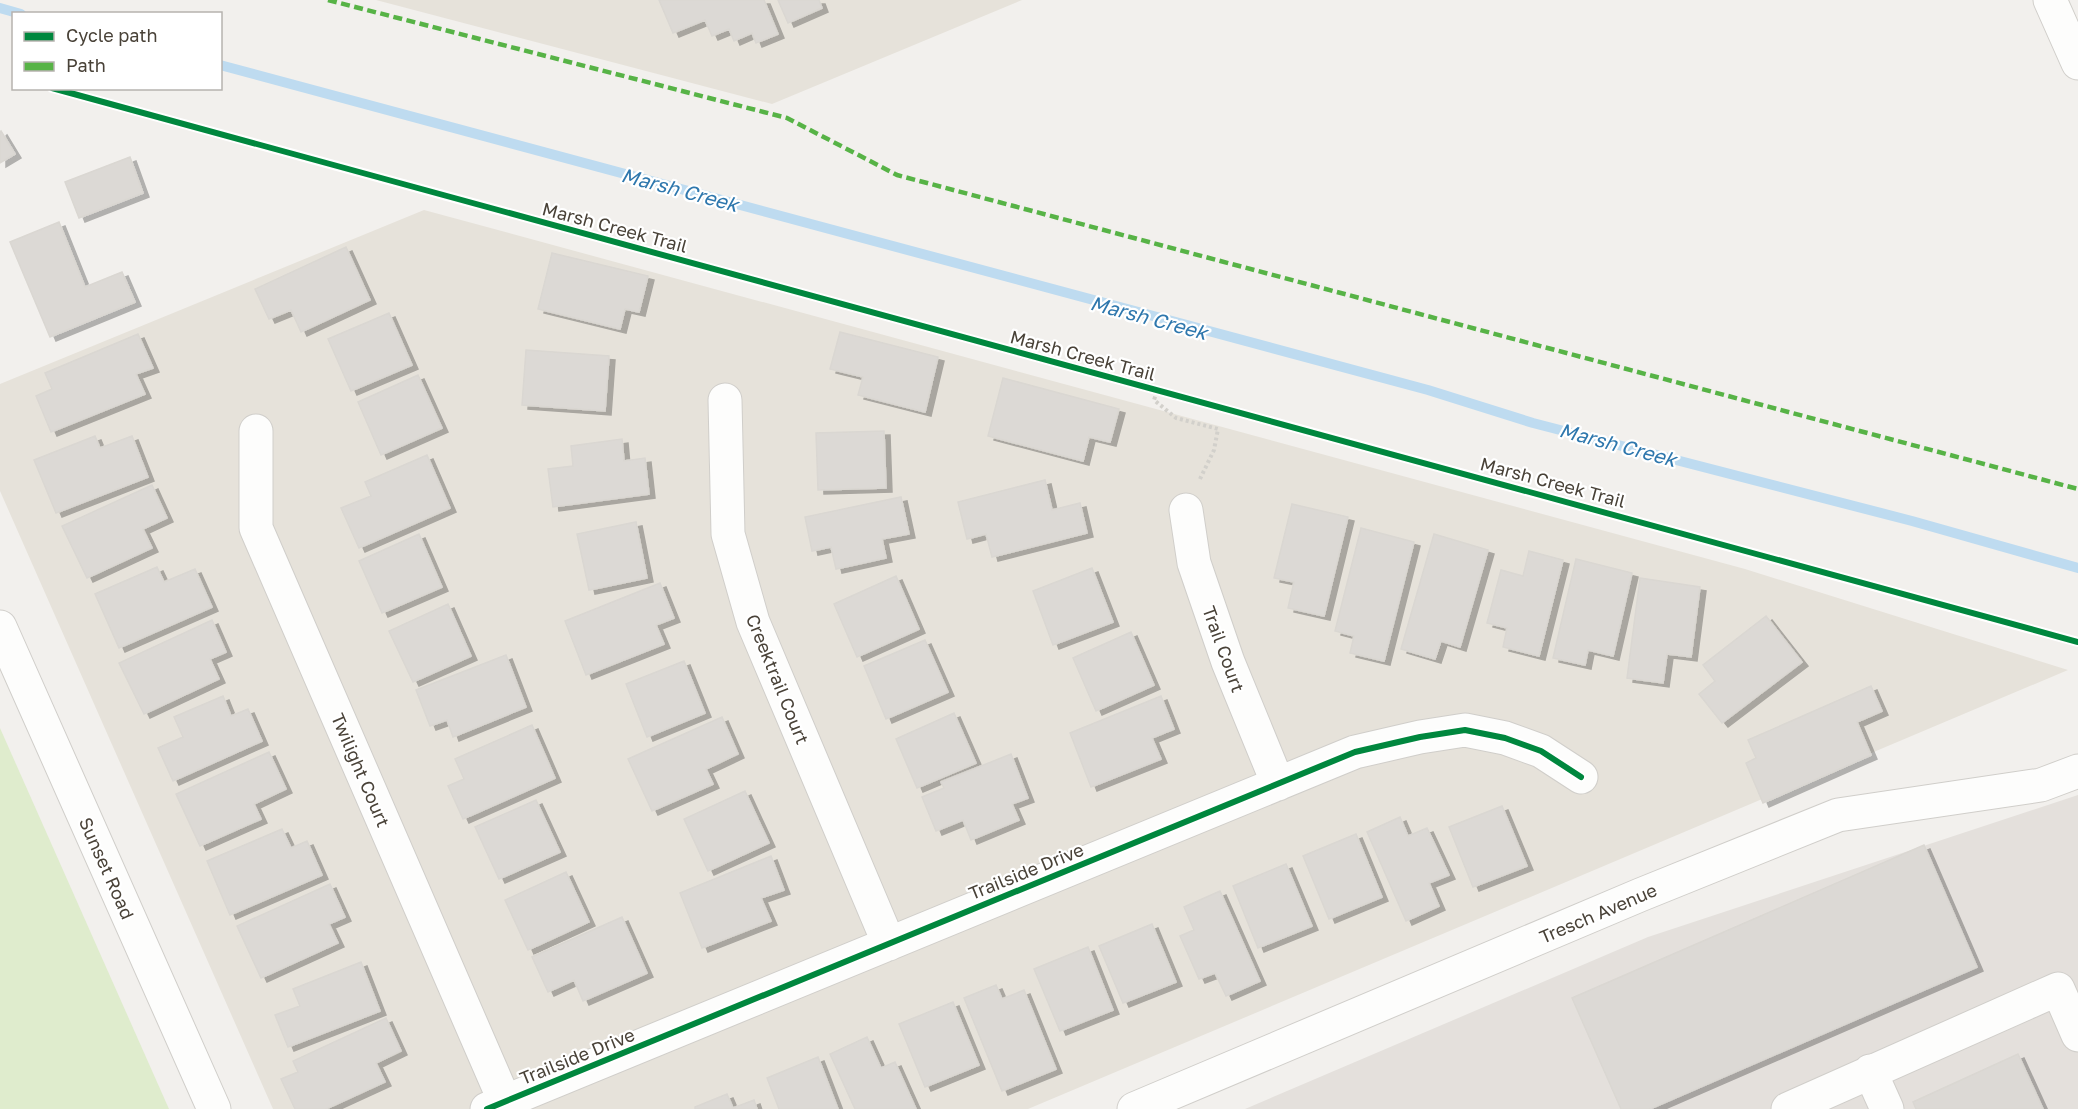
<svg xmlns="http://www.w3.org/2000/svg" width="2078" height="1109" font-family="'Golos Text',sans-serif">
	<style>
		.residential { fill: #e6e2da }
		.industrial { fill: #e4e0dc }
		.green { fill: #dfeccd }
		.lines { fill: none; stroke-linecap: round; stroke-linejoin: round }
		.stream { stroke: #bedbf0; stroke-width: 10 }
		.building { fill: #dcd9d5; stroke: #dad7d2; stroke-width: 1.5; filter: url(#shadow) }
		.minor-casing { stroke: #d0ceca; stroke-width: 35 }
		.path { stroke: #d2d0cb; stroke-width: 4; stroke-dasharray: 3 3; stroke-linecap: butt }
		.minor { stroke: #fdfdfc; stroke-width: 33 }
		.quiet { stroke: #57b346; stroke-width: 4.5; stroke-dasharray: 9 4.5; stroke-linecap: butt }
		.cycleway-casing { stroke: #fff; stroke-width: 10 }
		.cycleway { stroke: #00873e; stroke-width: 6 }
		.labels { text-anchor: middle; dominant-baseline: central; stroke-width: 4.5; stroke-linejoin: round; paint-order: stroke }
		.street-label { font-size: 18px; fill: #494238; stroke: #fff }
		.water-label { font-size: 20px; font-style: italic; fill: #2e77ad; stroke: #fff }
	</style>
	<defs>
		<filter id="shadow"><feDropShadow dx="6" dy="4" stdDeviation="0" flood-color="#0004"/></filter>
	</defs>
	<rect width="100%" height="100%" fill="#f2f0ed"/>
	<!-- residential -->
	<path class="residential" d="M376,0H1022L772,104Z
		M424,210L1745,569L2068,670L1028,1109H273L0,491V384Z"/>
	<!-- industrial -->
	<path class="industrial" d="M2078,795V1109H1245L1648,937Z"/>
	<!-- green -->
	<path class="green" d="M0,728L169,1109H0Z"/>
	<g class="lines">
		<!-- stream -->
		<path class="stream" d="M0,8L21,14
			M220,65L1428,390L1533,423L1912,521L2078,568"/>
	</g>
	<!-- building -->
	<path class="building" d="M659,0H764L778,34L756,43L752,33L734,41L729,29L712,36L705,20L673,33Z
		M778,0H819L822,8L788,23Z
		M1,131L15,154L0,163V132Z
		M130,157L143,193L79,218L65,182Z
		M59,222L85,287L122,272L135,302L50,337L10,242Z
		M346,247L370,300L301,332L291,310L269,319L255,289Z
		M552,253L648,276L639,312L625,309L620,329L538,309Z
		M389,313L412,365L351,391L328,339Z
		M840,332L938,357L925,412L858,395L863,377L830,369Z
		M138,334L153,368L136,374L145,394L51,432L36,396L52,389L45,373Z
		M526,350L609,356L605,411L522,405Z
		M418,375L442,428L381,455L358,402Z
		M1003,378L1119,409L1110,442L1089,437L1083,461L988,436Z
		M884,431L886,488L818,490L816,433Z
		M95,436L100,448L132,436L148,477L56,513L34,460Z
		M622,439L624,461L645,458L649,494L553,507L548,469L573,466L571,446Z
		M427,455L450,508L359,548L341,508L371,496L365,482Z
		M1045,480L1052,510L1080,503L1087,533L992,557L986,534L967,539L958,502Z
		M152,485L167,518L143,529L152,548L87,578L62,526Z
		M901,497L909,534L882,539L886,558L836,569L831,547L812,551L805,517Z
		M1292,504L1348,517L1324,616L1288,608L1294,582L1274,578Z
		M636,522L647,578L589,590L577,534Z
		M1361,528L1414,542L1384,661L1350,653L1354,636L1335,631Z
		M419,534L442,587L382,613L359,561Z
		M1434,534L1488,550L1460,647L1441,641L1435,659L1401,649Z
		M1529,551L1563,560L1539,656L1503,647L1507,628L1487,623L1501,570L1523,576Z
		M1576,559L1632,573L1613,656L1588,650L1585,665L1553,658Z
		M157,567L164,582L195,569L212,607L119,648L95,594Z
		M1092,568L1113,622L1053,645L1033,591Z
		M896,576L919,629L857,657L834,604Z
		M1640,578L1700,587L1691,657L1667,654L1663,683L1627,678Z
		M660,583L674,618L656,625L664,644L586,675L565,621Z
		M448,604L471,656L413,682L389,631Z
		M1766,616L1802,662L1722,723L1699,694L1715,681L1703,665Z
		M212,620L226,652L210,659L219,679L144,714L119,663Z
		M1131,632L1154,685L1096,711L1073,658Z
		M925,640L948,692L886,719L864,666Z
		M506,655L526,707L453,737L447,720L430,726L416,690Z
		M684,661L705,713L647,737L626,684Z
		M1871,686L1882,711L1857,722L1871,755L1763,803L1746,763L1756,758L1748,740Z
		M223,696L231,716L248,709L262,741L173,781L158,748L183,737L174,717Z
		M1161,696L1174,729L1152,738L1161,759L1091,787L1070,733Z
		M954,713L976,763L917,788L896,739Z
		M722,717L738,754L706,769L713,784L652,811L628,759Z
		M532,725L555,778L463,819L448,786L464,779L455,759Z
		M269,752L286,789L254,804L261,819L200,846L176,794Z
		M1011,754L1028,798L1012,804L1019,820L971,840L963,820L936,831L922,797L944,788L941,782Z
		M745,791L769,843L708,871L684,819Z
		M536,800L560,852L499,879L475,827Z
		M1502,806L1527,866L1473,887L1449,827Z
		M1400,817L1408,836L1427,828L1449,875L1429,883L1439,906L1406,921L1367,832Z
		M282,829L291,848L307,841L322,875L230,915L207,861Z
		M1356,834L1382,897L1329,919L1303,856Z
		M1924,845L1977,967L1650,1109H1621L1572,998Z
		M771,856L784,890L761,898L771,921L702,948L680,893Z
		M1286,864L1312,926L1258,948L1233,886Z
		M566,872L589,922L528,950L505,900Z
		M330,884L345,917L329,924L338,943L261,978L237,926Z
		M1220,891L1260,981L1226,996L1215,973L1199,979L1180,936L1194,930L1184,907Z
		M622,917L647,973L583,1001L574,980L548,992L532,957Z
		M1152,924L1176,982L1123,1003L1099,946Z
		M1088,947L1113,1010L1060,1031L1034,969Z
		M361,962L380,1011L288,1047L275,1015L300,1006L293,989Z
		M996,985L1002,999L1024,990L1056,1069L1002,1091L964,998Z
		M953,1002L979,1065L925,1087L899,1024Z
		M386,1018L401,1051L376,1063L385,1082L326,1109H295L281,1079L298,1072L293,1061Z
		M867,1037L881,1068L895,1062L916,1109H855L830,1054Z
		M2018,1054L2043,1109H1916L1913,1102Z
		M818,1057L838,1109H779L767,1078Z
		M727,1094L733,1108L754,1100L757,1109H695V1107Z"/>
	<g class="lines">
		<!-- minor casing -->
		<g class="minor-casing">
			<path id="minor" d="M2050,0L2078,63
				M725,400L728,534L753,622L889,944
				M256,431V528L505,1102
				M1186,510L1194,563L1228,662L1278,784
				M0,627L214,1109
				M1870,1071L1887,1109
				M487,1109L1355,752L1420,737L1465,730L1505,738L1541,751L1581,777
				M1134,1109L1640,895L1838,815L2041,785L2078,771
				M1788,1109L2058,989L2078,1035"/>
		</g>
		<!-- path -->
		<path class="path" d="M1157,391L1154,400L1176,418L1218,429L1214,450L1200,479"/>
		<!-- minor -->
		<use href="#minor" class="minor"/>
		<!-- quiet -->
		<path class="quiet" d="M328,0L787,118L897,175L2078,489"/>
		<!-- cycleway casing -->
		<g class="cycleway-casing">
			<path id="cycleway" d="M52,88L2078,642
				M487,1109L1355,752L1420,737L1465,730L1505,738L1541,751L1581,777"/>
		</g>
		<!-- cycleway -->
		<use href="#cycleway" class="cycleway"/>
	</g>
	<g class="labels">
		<!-- street labels -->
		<g class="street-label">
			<text transform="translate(615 227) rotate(15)">Marsh Creek Trail</text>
			<text transform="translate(1083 355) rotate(15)">Marsh Creek Trail</text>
			<text transform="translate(1553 482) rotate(15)">Marsh Creek Trail</text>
			<text transform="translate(1224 649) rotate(70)">Trail Court</text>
			<text transform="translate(778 679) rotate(68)">Creektrail Court</text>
			<text transform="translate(361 770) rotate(67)">Twilight Court</text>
			<text transform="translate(107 868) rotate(66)">Sunset Road</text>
			<text transform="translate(1026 871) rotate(-22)">Trailside Drive</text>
			<text transform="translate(1598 913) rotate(-23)">Tresch Avenue</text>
			<text transform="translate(577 1056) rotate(-22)">Trailside Drive</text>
		</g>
		<!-- water labels -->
		<g class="water-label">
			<text transform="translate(680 189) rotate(15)">Marsh Creek</text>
			<text transform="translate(1149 317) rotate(15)">Marsh Creek</text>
			<text transform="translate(1618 444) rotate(15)">Marsh Creek</text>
		</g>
	</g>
	<!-- legend -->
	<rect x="12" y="12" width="210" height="78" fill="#ffffff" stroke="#b6b3af" stroke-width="1.5"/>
	<rect x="24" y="32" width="30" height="9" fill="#00873e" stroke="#b6b3af" stroke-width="1.5"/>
	<text x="66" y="42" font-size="18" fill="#494238">Cycle path</text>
	<rect x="24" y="62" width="30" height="9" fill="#57b346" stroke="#b6b3af" stroke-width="1.5"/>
	<text x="66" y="72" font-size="18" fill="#494238">Path</text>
</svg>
